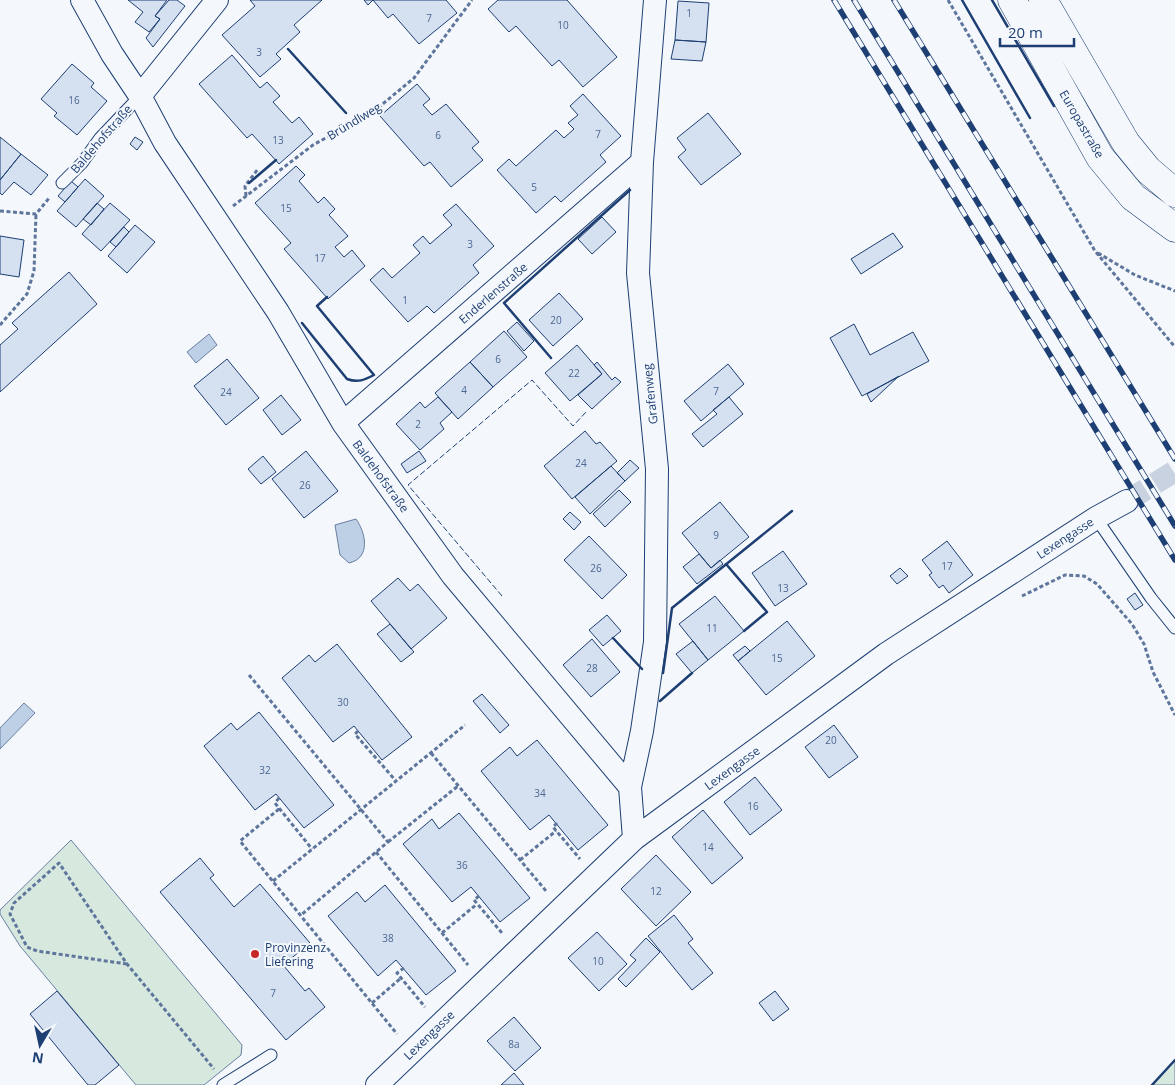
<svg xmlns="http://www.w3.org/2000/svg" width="1175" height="1085" font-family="'Open Sans',sans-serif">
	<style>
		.green { fill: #d7e8df; stroke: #687fa3 }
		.water { fill: #bed0e5; stroke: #687fa3 }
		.building { fill: #d5e0f0; stroke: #1d3f73 }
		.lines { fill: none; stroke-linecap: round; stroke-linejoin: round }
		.street-tunnel { stroke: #c9d2e0; stroke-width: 22; stroke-dasharray: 22 11; stroke-linecap: butt }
		.lane-casing { stroke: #1d3f73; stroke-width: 13 }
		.street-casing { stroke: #1d3f73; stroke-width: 24 }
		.secondary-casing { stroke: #1d3f73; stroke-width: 29 }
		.path { stroke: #5e769c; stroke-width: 3; stroke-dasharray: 4 2.5; stroke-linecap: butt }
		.lane { stroke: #f4f7fb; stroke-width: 11 }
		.street { stroke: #f4f7fb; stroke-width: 22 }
		.secondary { stroke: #f4f7fb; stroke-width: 28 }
		.rail-casing { stroke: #1d3f73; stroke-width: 5.5 }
		.rail { stroke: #f4f7fb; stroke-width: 4; stroke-dasharray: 11; stroke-linecap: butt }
		.fence { stroke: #1d3f73; stroke-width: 1; stroke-dasharray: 6 2.5; stroke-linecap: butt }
		.wall { stroke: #1d3f73; stroke-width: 2.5 }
		.poi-dot { fill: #c62828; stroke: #f4f7fb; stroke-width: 2 }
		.labels { text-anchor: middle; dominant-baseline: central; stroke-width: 4; stroke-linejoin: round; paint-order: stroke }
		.number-label { font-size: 10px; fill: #4b6792 }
		.street-label { font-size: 12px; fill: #1d3f73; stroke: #f4f7fb }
		.poi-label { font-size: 12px; fill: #1d3f73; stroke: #f4f7fb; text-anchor: start }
	</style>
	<rect width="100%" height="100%" fill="#f4f7fb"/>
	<!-- green -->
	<path class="green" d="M71,840L242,1045L241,1055L204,1085H136L20,946L0,914V910Z
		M1175,1060V1085H1152Z"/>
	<!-- water -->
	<path class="water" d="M209,334L217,345L196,363L187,352Z
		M356,519C366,533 371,558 349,563L340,555L335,525Z
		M24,703L35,713L0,749V728Z"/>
	<!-- building -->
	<path class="building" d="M128,0H167L155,16L160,19L149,32L135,22L143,12Z
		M169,0H177L185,6L153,47L146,38L160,19L155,16Z
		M250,0H322L294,25L300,32L276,54L281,59L260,77L222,35L255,6Z
		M364,0H446L457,13L419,44L393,14L388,18L373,0L368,5Z
		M498,0H567L617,57L583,87L559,60L552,66L516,26L509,32L488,9Z
		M678,1L709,3L706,42L675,40Z
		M675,40L706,42L702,61L671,59Z
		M232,55L260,88L267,82L280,96L273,102L292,123L299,117L313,134L279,164L252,134L247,138L199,84Z
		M72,64L94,83L91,87L107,101L77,135L54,116L57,113L41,99Z
		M417,84L430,99L423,105L432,115L446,104L479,142L472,148L483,160L451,187L430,162L424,166L380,116Z
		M583,94L621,136L600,155L606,162L561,202L555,196L536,213L497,170L509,159L516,166L556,130L564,138L574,129L568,123L578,115L570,106Z
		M708,113L741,154L701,185L678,157L686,150L677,138Z
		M0,137L21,154L0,180Z
		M135,137L143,142L137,150L130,144Z
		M21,154L48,175L31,195L14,182L2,195L0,193V180Z
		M296,166L305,175L299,181L318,203L324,197L335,209L329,215L348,236L335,247L344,257L352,250L365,266L328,299L284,249L291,243L255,203Z
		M85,179L104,196L76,227L57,211Z
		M71,181L78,187L65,202L58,196Z
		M97,203L104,209L91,225L83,219Z
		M110,203L130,220L101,251L82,234Z
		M456,204L494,246L473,265L479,273L434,313L427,306L408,322L370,280L383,268L392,278L420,253L413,245L423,236L430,244L452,225L443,215Z
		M602,217L616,232L592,254L578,239Z
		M135,225L155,242L127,273L108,256Z
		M124,227L129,232L116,247L110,242Z
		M893,233L903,247L861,274L851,259Z
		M0,236L24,240L19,277L0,274Z
		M69,272L97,304L0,392V345L18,329L12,323Z
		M559,293L583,319L553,346L529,320Z
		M517,322L534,341L524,351L507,331Z
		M854,324L870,355L913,332L929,361L862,396L830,338Z
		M504,331L527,357L493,387L470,362Z
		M577,345L602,374L570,401L545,373Z
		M227,359L259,398L226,425L194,386Z
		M470,362L493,387L458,419L435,393Z
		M597,362L612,380L615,377L621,382L592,409L578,395L602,374L594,365Z
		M728,364L744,384L701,421L684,401Z
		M899,376L871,402L867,394Z
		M281,395L301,420L282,435L263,410Z
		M438,397L452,412L440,423L444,429L420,450L396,424L420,402L425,408Z
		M729,397L743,414L703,447L692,434L717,414L713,410Z
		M585,431L596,444L600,442L617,461L572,499L544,466Z
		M306,451L338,491L304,518L272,479Z
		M419,451L426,461L407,473L401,464Z
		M263,456L276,472L261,484L248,469Z
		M630,460L639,468L625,481L617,473Z
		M611,466L625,481L590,514L575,497Z
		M619,490L631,502L605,527L593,514Z
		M720,502L749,537L711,568L682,533Z
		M570,512L581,522L574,530L563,519Z
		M589,536L627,575L602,599L564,560Z
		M947,541L973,575L949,593L943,585L939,588L929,575L932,573L922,560Z
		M783,551L807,584L775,606L752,573Z
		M699,554L711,568L720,560L723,564L697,584L683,567Z
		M900,568L908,576L897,584L890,576Z
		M398,578L410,591L418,584L447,618L411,649L371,601Z
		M1135,593L1143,605L1135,610L1127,599Z
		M715,596L744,631L708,660L679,624Z
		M607,615L621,631L603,646L589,630Z
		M787,621L815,656L766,695L738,661Z
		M390,624L414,652L401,662L377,634Z
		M592,639L620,672L591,697L563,665Z
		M693,641L708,660L692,673L676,654Z
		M337,644L412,737L382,760L354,726L333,742L282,678L309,655L315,662Z
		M745,646L750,651L738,661L733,655Z
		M482,694L509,725L500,733L473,701Z
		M259,712L334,805L304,828L276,794L255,810L204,746L231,723L237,730Z
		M834,725L858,757L829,778L805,747Z
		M537,740L608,825L578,850L549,815L530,830L481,771L510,747L517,756Z
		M755,777L782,810L750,835L724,802Z
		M703,810L743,858L712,884L672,837Z
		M459,813L530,898L500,922L471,887L452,902L403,844L432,819L439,829Z
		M656,855L691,892L656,926L621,889Z
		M200,858L214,875L210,878L234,907L260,884L310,943L283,965L305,991L309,988L325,1007L286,1040L160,892Z
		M385,885L456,971L426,995L396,960L378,976L328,916L357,892L365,902Z
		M674,915L693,939L688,943L713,973L692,990L648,936Z
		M597,932L627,964L599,991L568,958Z
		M646,938L660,952L626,987L618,979L636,960L630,955Z
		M57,991L119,1065L95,1085H88L30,1014Z
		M775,991L789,1009L773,1021L759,1003Z
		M514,1017L541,1048L515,1071L487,1041Z
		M514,1073L524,1085H501Z"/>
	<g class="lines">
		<!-- street-tunnel -->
		<path class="street-tunnel" d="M1127,501L1175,471"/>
		<!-- lane casing -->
		<g class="lane-casing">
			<path id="lane" d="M62,183L82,163L100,138L140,96
				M1096,518L1151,598L1175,628
				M223,1085L271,1055"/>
		</g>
		<!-- street casing -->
		<g class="street-casing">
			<path id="street" d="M82,0L112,54L140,96L165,143L278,312L343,423L453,576L630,787L634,839
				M140,96L217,0
				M343,423L642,162
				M630,787L642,731L655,642L657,469L638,273L642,162L655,0
				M377,1085L634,839L886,654L1096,518L1127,501"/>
		</g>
		<!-- secondary casing -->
		<g class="secondary-casing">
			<path id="secondary" d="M1012,0L1100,157L1133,197L1175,228
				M1043,0L1126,143L1148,170L1175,193"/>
		</g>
		<!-- path -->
		<path class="path" d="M948,0L1095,251L1175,347
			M246,196L245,186L258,169
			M233,206L313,145L373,112L414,78L472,0
			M0,211L36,214L50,197
			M1098,253L1135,275L1175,291
			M0,325L27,294L34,271L36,214
			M1022,596L1065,575L1084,576L1097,584L1132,624L1144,644L1153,672L1175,715
			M249,675L388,842L301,915
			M358,731L355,734L396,781
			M431,753L546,891
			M279,798L275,803L312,849
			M279,809L240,841L397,1034
			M557,823L553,827L580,859
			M388,842L458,786
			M376,852L468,965
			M520,860L556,831
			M273,881L465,725
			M479,896L474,900L502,933
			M442,933L477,904
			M127,964L37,951L27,947L10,914L14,903L59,863L127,964L214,1069
			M404,968L397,973L425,1007
			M372,1003L401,978"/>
		<!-- lane -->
		<use href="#lane" class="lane"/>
		<!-- street -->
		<use href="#street" class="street"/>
		<!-- secondary -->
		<use href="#secondary" class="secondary"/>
		<!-- rail casing -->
		<g class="rail-casing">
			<path id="rail" d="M834,0L1175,560
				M854,0L1175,526
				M894,0L1175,459"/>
		</g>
		<!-- rail -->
		<use href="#rail" class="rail"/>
		<!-- fence -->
		<path class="fence" d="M502,596L408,485L532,380L573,426L587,411"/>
		<!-- wall -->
		<path class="wall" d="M962,0L1030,118
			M992,0L1054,106
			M288,49L346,113
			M249,183L276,160
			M302,323L347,379C358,383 364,380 374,375L317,306L327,297
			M551,358L504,303L630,190
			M726,564L767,612L744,631
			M613,638L642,669
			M663,673L672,608L792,511
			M660,701L692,673
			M1152,1085L1175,1060"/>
	</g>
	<!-- markers -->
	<circle class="poi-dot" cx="255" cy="954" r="5"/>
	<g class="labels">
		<!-- number labels -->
		<g class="number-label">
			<text x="689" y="13">1</text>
			<text x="429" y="18">7</text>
			<text x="563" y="25">10</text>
			<text x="259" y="52">3</text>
			<text x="74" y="100">16</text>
			<text x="598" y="134">7</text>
			<text x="438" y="135">6</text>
			<text x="278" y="140">13</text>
			<text x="534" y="187">5</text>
			<text x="286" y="208">15</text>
			<text x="470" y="244">3</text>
			<text x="320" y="258">17</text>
			<text x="405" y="300">1</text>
			<text x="556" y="320">20</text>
			<text x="498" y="359">6</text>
			<text x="574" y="373">22</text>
			<text x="464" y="390">4</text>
			<text x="716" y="391">7</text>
			<text x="226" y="392">24</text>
			<text x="418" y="424">2</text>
			<text x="581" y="463">24</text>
			<text x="305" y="485">26</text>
			<text x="716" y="535">9</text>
			<text x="947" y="566">17</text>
			<text x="596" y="568">26</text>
			<text x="783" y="588">13</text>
			<text x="712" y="628">11</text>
			<text x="777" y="658">15</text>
			<text x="592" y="668">28</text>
			<text x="343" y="702">30</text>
			<text x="831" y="740">20</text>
			<text x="265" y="770">32</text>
			<text x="540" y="793">34</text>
			<text x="753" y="806">16</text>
			<text x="708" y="847">14</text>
			<text x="462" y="865">36</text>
			<text x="656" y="891">12</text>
			<text x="388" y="938">38</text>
			<text x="598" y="961">10</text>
			<text x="273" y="993">7</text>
			<text x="514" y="1044">8a</text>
		</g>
		<!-- street labels -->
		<g class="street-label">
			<text transform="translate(354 121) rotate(-31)">Bründlweg</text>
			<text transform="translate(1082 124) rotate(60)">Europastraße</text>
			<text transform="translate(101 139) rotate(-49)">Baldehofstraße</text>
			<text transform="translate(493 293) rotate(-41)">Enderlenstraße</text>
			<text transform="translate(650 394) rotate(-96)">Grafenweg</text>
			<text transform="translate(381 476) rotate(54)">Baldehofstraße</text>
			<text transform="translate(1065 538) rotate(-33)">Lexengasse</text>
			<text transform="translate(732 768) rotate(-36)">Lexengasse</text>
			<text transform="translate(429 1035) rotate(-44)">Lexengasse</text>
		</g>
		<!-- poi labels -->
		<g class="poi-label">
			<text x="265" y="947">Provinzenz<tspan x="265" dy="14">Liefering</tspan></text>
		</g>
	</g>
	<!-- north arrow -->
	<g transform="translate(40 1045) rotate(189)" stroke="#f4f7fb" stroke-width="4" paint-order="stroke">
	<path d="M0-4L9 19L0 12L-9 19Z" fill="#1d3f73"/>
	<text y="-8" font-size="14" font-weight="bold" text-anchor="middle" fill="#1d3f73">N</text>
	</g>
	<!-- scale -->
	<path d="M1000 38v8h74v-8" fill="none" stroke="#1d3f73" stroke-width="2.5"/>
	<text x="1008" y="38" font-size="15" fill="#1d3f73" stroke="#f4f7fb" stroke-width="4" paint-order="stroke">20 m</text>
</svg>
